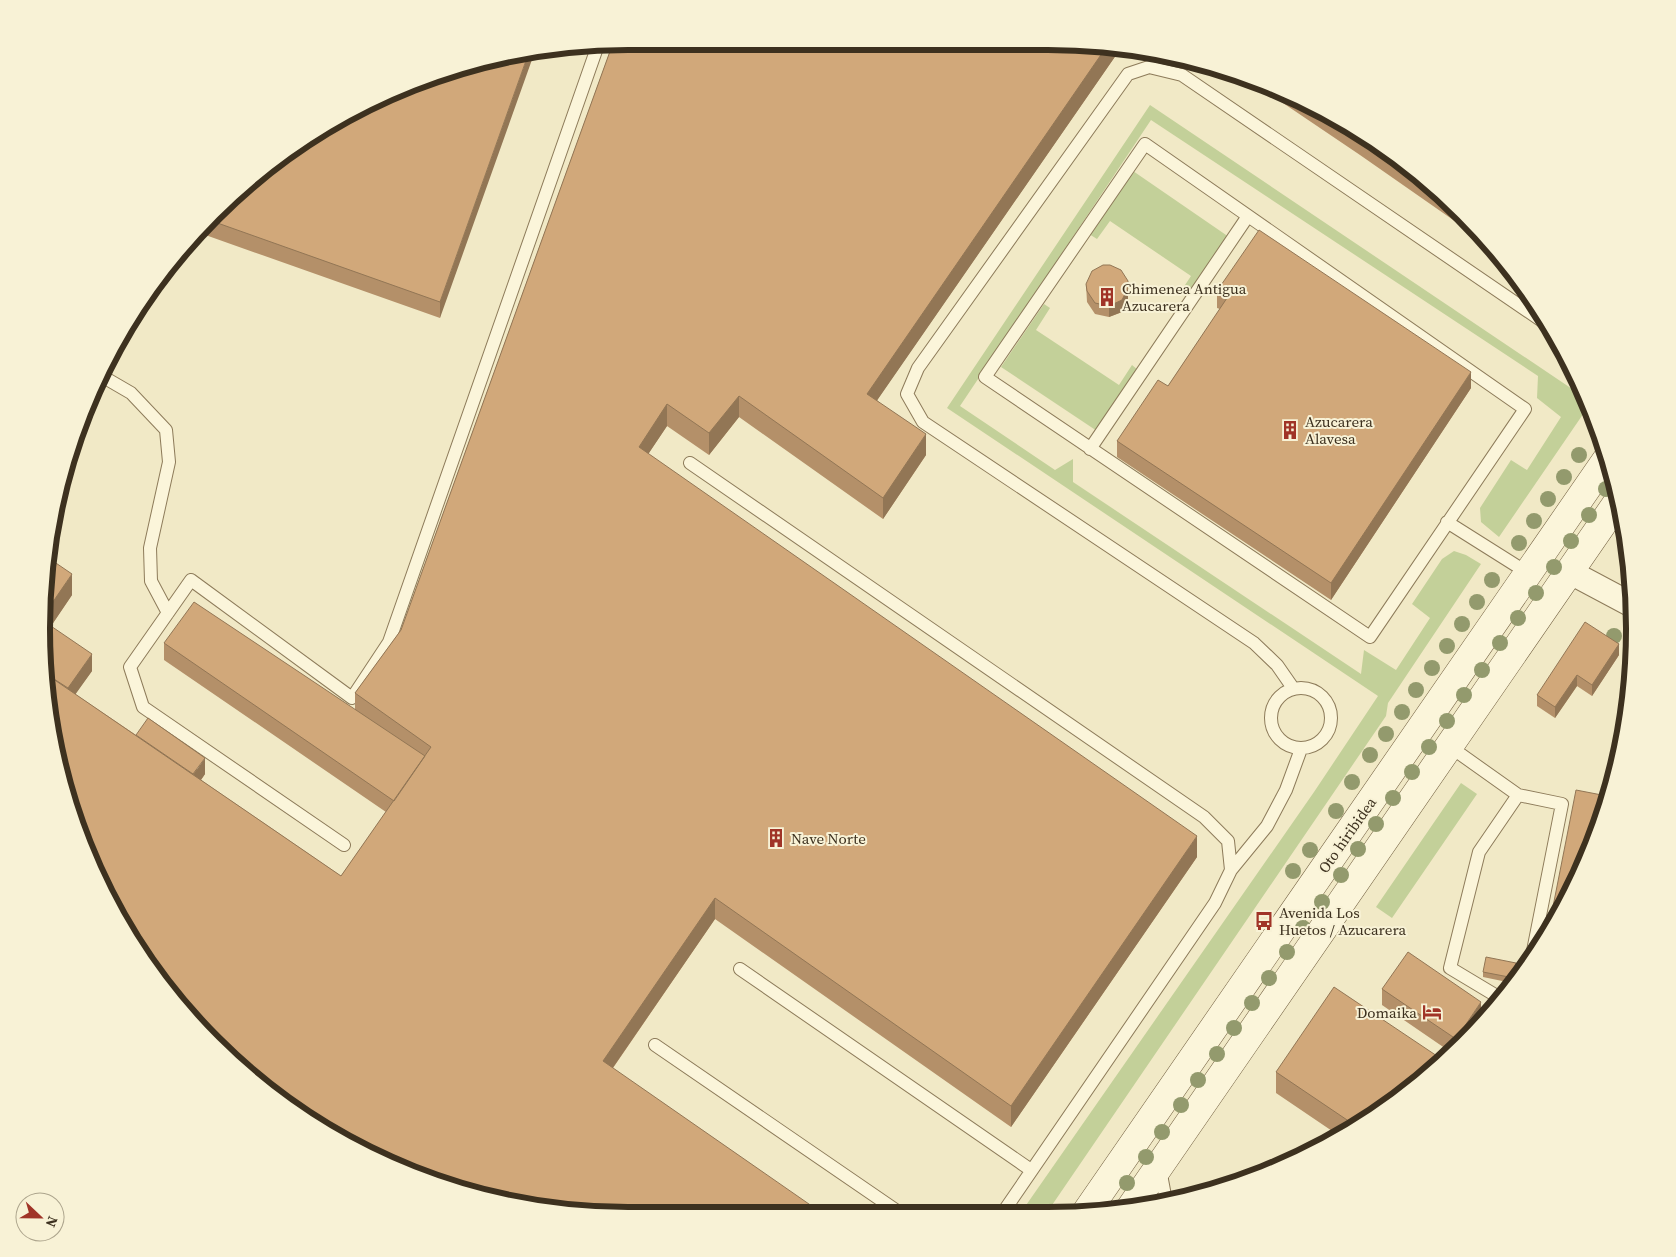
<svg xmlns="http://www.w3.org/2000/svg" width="1676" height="1257" font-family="'Source Serif 4',serif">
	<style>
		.green { fill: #c3d099 }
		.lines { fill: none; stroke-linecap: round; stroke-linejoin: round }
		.lane-casing { stroke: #8d7b5a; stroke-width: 14 }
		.street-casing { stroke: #8d7b5a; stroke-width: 26 }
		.secondary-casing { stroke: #6f5c3d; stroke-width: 29 }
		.lane { stroke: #fbf5da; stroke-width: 12 }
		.street { stroke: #fbf5da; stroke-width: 24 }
		.secondary { stroke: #fbf5da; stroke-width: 28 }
		.tree { fill: #939a6d }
		.wall { fill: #b49069 }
		.shaded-wall { fill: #927655 }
		.building { fill: #d1a87a; stroke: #927655 }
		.labels { text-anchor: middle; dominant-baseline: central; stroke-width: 4; stroke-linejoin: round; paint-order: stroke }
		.poi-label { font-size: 15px; fill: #3d311f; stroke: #f8f2d6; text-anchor: start }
		.street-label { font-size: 15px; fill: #3d311f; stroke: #f8f2d6 }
		.rim { fill: none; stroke: #3d311f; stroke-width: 6 }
	</style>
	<rect width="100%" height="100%" fill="#f1e9c6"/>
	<!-- green -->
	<path class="green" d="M1150,105L1587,399L1590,404L1499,537L1481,522L1480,508L1511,460L1527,470L1561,417L1537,398L1538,376L1151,120L960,406L1055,470L1073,459V482L1361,674L1364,650L1396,670L1430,618L1412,604L1442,559L1454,551L1466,555L1481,564L1388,703L1386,716L1048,1211H1022L1314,792L1378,696L947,408Z
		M1133,171L1229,237L1188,296L1181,291L1191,276L1110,221L1097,239L1089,234Z
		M1044,304L1050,308L1036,330L1119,385L1132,365L1138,370L1097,431L1001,367Z
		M1461,783L1477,794L1392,918L1376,907Z"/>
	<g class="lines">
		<!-- lane casing -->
		<g class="lane-casing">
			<path id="lane" d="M1145,144L1525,409L1370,637L985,377Z
				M100,375L131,393L166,430L169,462L150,548L151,581L168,613
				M1090,449L1248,216
				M690,463L1204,817L1228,841L1231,870L1215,903L1004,1211
				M1447,522L1528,573
				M1271 718a30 30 0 1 1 60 0a30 30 0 1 1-60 0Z
				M1293,688L1277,665L1254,643L923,422L907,394L918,368L1128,74L1149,67L1182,75L1548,325
				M1449,746L1518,795L1562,804L1531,961
				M344,845L143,707L130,667L191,580L352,698L389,642L598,45
				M1231,870L1267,826L1286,790L1301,749
				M740,969L1031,1170
				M1502,996L1495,995L1450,968L1479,852L1518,795
				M655,1045L897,1211
				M1160,1169L1166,1201"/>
		</g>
		<!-- street casing -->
		<g class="street-casing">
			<path id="street" d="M1570,572L1632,605"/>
		</g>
		<!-- secondary casing -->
		<g class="secondary-casing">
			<path id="secondary" d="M1129,1210L1619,500
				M1087,1211L1607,459"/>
		</g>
		<!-- lane -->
		<use href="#lane" class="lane"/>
		<!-- street -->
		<use href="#street" class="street"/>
		<!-- secondary -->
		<use href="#secondary" class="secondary"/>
	</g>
	<!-- trees -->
	<g class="tree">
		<circle cx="1579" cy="455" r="8"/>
		<circle cx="1564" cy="477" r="8"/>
		<circle cx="1606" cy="489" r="8"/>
		<circle cx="1548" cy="499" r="8"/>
		<circle cx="1589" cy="515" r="8"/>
		<circle cx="1534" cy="521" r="8"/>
		<circle cx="1571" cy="541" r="8"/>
		<circle cx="1519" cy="543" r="8"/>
		<circle cx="1554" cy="567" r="8"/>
		<circle cx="1492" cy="580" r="8"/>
		<circle cx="1536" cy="593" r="8"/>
		<circle cx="1477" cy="602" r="8"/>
		<circle cx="1518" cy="618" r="8"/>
		<circle cx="1462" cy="624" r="8"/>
		<circle cx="1614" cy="636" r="8"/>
		<circle cx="1500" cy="643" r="8"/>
		<circle cx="1447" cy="646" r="8"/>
		<circle cx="1432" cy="668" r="8"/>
		<circle cx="1482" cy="670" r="8"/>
		<circle cx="1416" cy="690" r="8"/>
		<circle cx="1464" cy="695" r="8"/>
		<circle cx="1402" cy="712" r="8"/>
		<circle cx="1447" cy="721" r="8"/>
		<circle cx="1386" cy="734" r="8"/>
		<circle cx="1429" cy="747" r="8"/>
		<circle cx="1370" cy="755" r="8"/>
		<circle cx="1412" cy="772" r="8"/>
		<circle cx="1352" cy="782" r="8"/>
		<circle cx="1393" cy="798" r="8"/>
		<circle cx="1336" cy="811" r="8"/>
		<circle cx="1376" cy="824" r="8"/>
		<circle cx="1358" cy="849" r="8"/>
		<circle cx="1310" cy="850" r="8"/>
		<circle cx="1293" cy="871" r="8"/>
		<circle cx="1341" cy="875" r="8"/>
		<circle cx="1322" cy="902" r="8"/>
		<circle cx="1303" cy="928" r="8"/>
		<circle cx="1287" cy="952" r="8"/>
		<circle cx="1269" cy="978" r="8"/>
		<circle cx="1252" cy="1003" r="8"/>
		<circle cx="1234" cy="1028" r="8"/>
		<circle cx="1217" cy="1054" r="8"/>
		<circle cx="1198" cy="1080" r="8"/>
		<circle cx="1181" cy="1105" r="8"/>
		<circle cx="1162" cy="1132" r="8"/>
		<circle cx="1146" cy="1157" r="8"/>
		<circle cx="1127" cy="1183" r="8"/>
	</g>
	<!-- wall -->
	<path class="wall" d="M613,43L1121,48L877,400L926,455L883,519L739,417L709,455L667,426L648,454L1197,857L1011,1127L715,919L613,1068L552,1211L42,667L50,559L72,595L51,626L92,671L75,694L136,735L205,774L201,780L341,876L386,812L164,660V643L355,710V693L401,630Z
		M476,61L440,318L197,232L242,187Z
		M1249,80L1307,102L1405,162L1463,213L1489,245L1360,155Z
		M1128,281V299L1122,312L1109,317L1095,314L1087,302L1086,284Z
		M1217,291L1471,388L1331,600L1117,457V441L1168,386L1220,309L1217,308Z
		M1619,644V655L1592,696L1577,686L1555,718L1537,706V695Z
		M1516,968L1514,981L1512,983L1483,977V972Z
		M1382,989L1481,1019L1463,1044L1452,1053L1382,1005Z
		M1276,1072L1374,1117L1338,1135L1276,1093Z"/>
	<!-- shaded-wall -->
	<path class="shaded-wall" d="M1107,46L1121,48L867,415V394Z
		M534,54L440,318V302L528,55Z
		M1128,288V299L1122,312L1109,317V306Z
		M1471,372V388L1331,600V583Z
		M739,396V417L709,455V433Z
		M667,404V426L639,468V447Z
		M926,434V455L883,519V498Z
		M72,574V595L45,635L46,612Z
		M1619,644V655L1592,696V685Z
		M92,654V671L65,709V692Z
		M1577,675V686L1555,718V707Z
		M205,758V774L191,794V778Z
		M1197,836V857L1011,1127V1106Z
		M715,898V919L603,1082V1061Z
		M1516,963V968L1514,982V978Z
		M1481,1002V1019L1463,1044L1456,1050V1039Z"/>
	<!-- building -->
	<path class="building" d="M628,41L1086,42L1107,46L867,394L926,434L883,498L739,396L709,433L667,404L639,447L1197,836L1011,1106L715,898L603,1061L819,1211H552L440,1185L335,1137L241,1070L140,955L73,818L43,672L341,876L431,747L355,693L401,630L613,43Z
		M528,55L440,302L209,220L242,187L335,120L476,61Z
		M1369,140L1405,162L1420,176Z
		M1259,230L1471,372L1331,583L1117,441L1158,380L1168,386L1227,298L1217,291Z
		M1103,265H1110L1121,270L1128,281V288L1122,300L1109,306L1095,303L1087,291L1086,284L1092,271Z
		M50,559L72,574L46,612Z
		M194,602L425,756L394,801L164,643Z
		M45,622L92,654L68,688L43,672L42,667Z
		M1585,622L1619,644L1592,685L1577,675L1555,707L1537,695Z
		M148,718L205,758L193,774L136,735Z
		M1576,790L1607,796L1590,853L1548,932Z
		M1408,952L1481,1002L1456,1039L1382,989Z
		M1486,957L1516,963L1514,978L1483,972Z
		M1334,987L1443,1060L1374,1117L1356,1126L1276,1072Z"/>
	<!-- icons -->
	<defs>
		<g id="building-bare" transform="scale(1.5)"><path d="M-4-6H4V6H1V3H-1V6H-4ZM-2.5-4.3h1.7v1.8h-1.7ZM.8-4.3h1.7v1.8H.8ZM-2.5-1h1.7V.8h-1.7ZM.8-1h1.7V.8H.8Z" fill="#a03427" stroke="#f8f2d6" stroke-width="2.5" paint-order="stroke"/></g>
		<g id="bus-bare" transform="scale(1.5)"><path d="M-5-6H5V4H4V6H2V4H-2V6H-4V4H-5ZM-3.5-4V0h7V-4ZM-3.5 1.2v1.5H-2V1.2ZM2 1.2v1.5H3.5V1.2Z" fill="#a03427" stroke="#f8f2d6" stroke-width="2.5" paint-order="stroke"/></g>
		<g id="hotel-bare" transform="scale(1.5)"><path d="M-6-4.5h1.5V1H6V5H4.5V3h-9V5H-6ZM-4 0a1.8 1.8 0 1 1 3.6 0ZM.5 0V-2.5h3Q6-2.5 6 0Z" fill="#a03427" stroke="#f8f2d6" stroke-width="2.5" paint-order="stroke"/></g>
	</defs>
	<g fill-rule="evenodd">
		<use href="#building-bare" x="1107" y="297"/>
		<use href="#building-bare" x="1290" y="430"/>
		<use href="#building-bare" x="776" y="838"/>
		<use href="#bus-bare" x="1264" y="921"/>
		<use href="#hotel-bare" x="1432" y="1012"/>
	</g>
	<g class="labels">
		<!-- poi labels -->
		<g class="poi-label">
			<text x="1122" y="288">Chimenea Antigua<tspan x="1122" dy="17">Azucarera</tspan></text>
			<text x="1305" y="421">Azucarera<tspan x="1305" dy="17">Alavesa</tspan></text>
			<text x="791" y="838">Nave Norte</text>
			<text x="1279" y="912">Avenida Los<tspan x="1279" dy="17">Huetos / Azucarera</tspan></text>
			<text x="1417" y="1012" text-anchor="end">Domaika</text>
		</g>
		<!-- street labels -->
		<g class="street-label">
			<text transform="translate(1347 835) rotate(-55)">Oto hiribidea</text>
		</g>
	</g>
	<!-- crop -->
	<path d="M0 0H1676V1257H0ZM628 50H1048A578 578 0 0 1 1626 628V629A578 578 0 0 1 1048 1207H628A578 578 0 0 1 50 629V628A578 578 0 0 1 628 50Z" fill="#f8f2d6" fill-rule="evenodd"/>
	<path class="rim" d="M628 50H1048A578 578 0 0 1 1626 628V629A578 578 0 0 1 1048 1207H628A578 578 0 0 1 50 629V628A578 578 0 0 1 628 50Z"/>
	<!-- north arrow -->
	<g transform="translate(40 1217) rotate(112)"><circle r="24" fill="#f8f2d6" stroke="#ada58d"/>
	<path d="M0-4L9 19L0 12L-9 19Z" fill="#a03427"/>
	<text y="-8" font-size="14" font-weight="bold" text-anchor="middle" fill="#3d311f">N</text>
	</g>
</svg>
